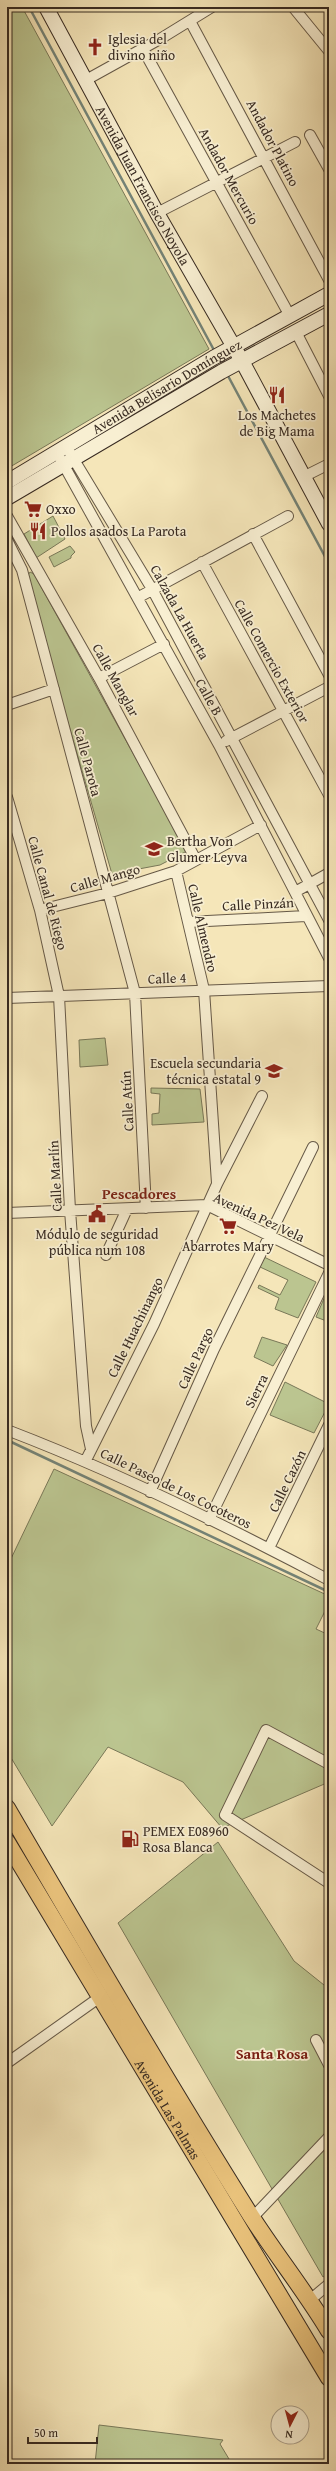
<svg xmlns="http://www.w3.org/2000/svg" width="336" height="2471" font-family="'Gentium Book Plus',serif">
	<style>
		.green { fill: #bbc590; stroke: #797858 }
		.lines { fill: none; stroke-linecap: round; stroke-linejoin: round }
		.stream { stroke: #748377; stroke-width: 2.5 }
		.street-casing { stroke: #665947; stroke-width: 12 }
		.secondary-casing { stroke: #372a21; stroke-width: 16 }
		.primary-casing { stroke: #372a21; stroke-width: 18 }
		.street { stroke: #f8efd2; stroke-width: 10 }
		.secondary { stroke: #f8efd2; stroke-width: 14 }
		.primary { stroke: #eac37c; stroke-width: 16 }
		.labels { text-anchor: middle; dominant-baseline: central; stroke-width: 3.5; stroke-linejoin: round; paint-order: stroke }
		.poi-label { font-size: 14px; fill: #372a21; stroke: #f8efd2; text-anchor: start }
		.street-label { font-size: 14px; fill: #372a21; stroke: #f8efd2 }
		.neighbourhood-label { font-size: 15px; font-weight: bold; fill: #7a1f14; stroke: #f8efd2 }
	</style>
	<rect width="100%" height="100%" fill="#f5e6b9"/>
	<filter id="stains"><feTurbulence type="fractalNoise" baseFrequency=".005" numOctaves="4"/><feColorMatrix values="0 0 0 0 .2 0 0 0 0 .09 0 0 0 0 .02 0 0 0 .5 -.17"/></filter>
	<radialGradient id="worn" r=".72"><stop offset=".6" stop-color="#630" stop-opacity="0"/><stop offset="1" stop-color="#630" stop-opacity=".3"/></radialGradient>
	<!-- green -->
	<path class="green" d="M7,7H22L209,349L10,467L7,465Z
		M53,516L65,539L36,558L24,534Z
		M70,546L75,552L71,556V558L54,567L49,557Z
		M30,572L34,574L187,851L160,865L112,874L26,578Z
		M105,1038L108,1065L80,1067L79,1040Z
		M151,1088L200,1089L204,1122L152,1125V1114L159,1113L160,1094L151,1093Z
		M264,1257L316,1282L298,1318L275,1309L279,1298L258,1288L259,1285L280,1295L288,1280L260,1267Z
		M329,1287V1322L316,1317Z
		M262,1337L287,1345L273,1366L254,1357Z
		M285,1382L329,1404L314,1433L270,1415Z
		M54,1469L329,1596V1603L316,1629L329,1635V1782L222,1828L183,1782L108,1747L52,1826L7,1751V1567Z
		M218,1842L294,1961L329,1989V2273L323,2277L118,1923Z
		M99,2425L223,2440L220,2444L232,2464H95Z"/>
	<g class="lines">
		<!-- stream -->
		<path class="stream" d="M29,7L215,352
			M227,374L329,564
			M7,1440L329,1592"/>
		<!-- street casing -->
		<g class="street-casing">
			<path id="street" d="M293,7L329,51
				M190,21L329,280
				M143,49L290,316
				M86,80L160,39L212,7
				M310,135L329,169
				M157,213L295,142
				M296,332L329,396
				M70,453L152,589L329,920
				M61,460L219,745L329,958
				M303,477L329,464
				M7,516L99,678L196,860
				M253,534L329,675
				M7,540L22,570L135,993L146,1208
				M202,562L329,795
				M139,597L288,516
				M99,678L164,644
				M7,705L54,689
				M226,741L329,687
				M7,797L40,910L59,996L70,1210L86,1426L91,1449
				M176,871L204,990L217,1183
				M295,892L329,873
				M40,910L108,893L176,871L261,825
				M188,922L306,916
				M7,998L329,986
				M7,1213L207,1205L329,1265
				M106,1255L127,1209
				M7,1430C117,1472 225,1525 329,1580
				M86,1460L154,1324L217,1184L262,1096
				M150,1492L214,1349L313,1147
				M209,1520L329,1273
				M269,1548L329,1425
				M329,1764L266,1730L225,1815L329,1883
				M316,2040L329,2065
				M7,2063L100,1997
				M252,2218L329,2137
				M310,2300L329,2284"/>
		</g>
		<!-- secondary casing -->
		<g class="secondary-casing">
			<g id="secondary">
				<path id="s1" d="M46,7L157,213L242,361L329,524"/>
				<path id="s2" d="M7,482L213,358L329,294"/>
				<path d="M7,498L221,372L329,314"/>
			</g>
		</g>
		<!-- primary casing -->
		<g class="primary-casing">
			<g id="primary">
				<path d="M7,1808C87,1945 167,2082 251,2216C276,2255 305,2291 329,2331"/>
				<path id="s3" d="M7,1842L329,2378"/>
			</g>
		</g>
		<!-- street -->
		<use href="#street" class="street"/>
		<!-- secondary -->
		<use href="#secondary" class="secondary"/>
		<!-- primary -->
		<use href="#primary" class="primary"/>
	</g>
	<!-- icons -->
	<defs>
		<g id="church-bare" transform="scale(1.38)"><path d="M-1.2-6h2.4v3.5h3.3v2.4h-3.3V6h-2.4V-.1h-3.3v-2.4h3.3Z" fill="#8f2418" stroke="#f8efd2" stroke-width="2.5" paint-order="stroke"/></g>
		<g id="restaurant-bare" transform="scale(1.38)"><path d="M-5-6h1v4h1v-4h1v4h1v-4h1v5L-1.5 .5V6h-2V.5L-5-1ZM5-6V6H3V1.5H1.5Q1.5-4 5-6Z" fill="#8f2418" stroke="#f8efd2" stroke-width="2.5" paint-order="stroke"/></g>
		<g id="supermarket-bare" transform="scale(1.38)"><path d="M-6-5.5h2.5l.6 2H6L4.5 2H-2.5L-4.4-4H-6ZM-1.5 3.2a1.3 1.3 0 1 0 .1 0ZM3 3.2a1.3 1.3 0 1 0 .1 0Z" fill="#8f2418" stroke="#f8efd2" stroke-width="2.5" paint-order="stroke"/></g>
		<g id="school-bare" transform="scale(1.38)"><path d="M0-5L7-2L0 1L-7-2ZM-4 1L0 2.5L4 1V4Q0 6-4 4Z" fill="#8f2418" stroke="#f8efd2" stroke-width="2.5" paint-order="stroke"/></g>
		<g id="civic-bare" transform="scale(1.38)"><path d="M-.6-6.5H3V-4.5H.6V-3L4-1V1h2V6H-6V1h2V-1L-.6-3ZM-1.2 2.5V6h2.4V2.5Z" fill="#8f2418" stroke="#f8efd2" stroke-width="2.5" paint-order="stroke"/></g>
		<g id="fuel-bare" transform="scale(1.38)"><path d="M-5.5-6h7V0h2V4h1.3V-2.5L3-4.5l.8-.8L6-3V5H2.5V1h-1V6h-7ZM-4.2-4.7v3.2H.2V-4.7Z" fill="#8f2418" stroke="#f8efd2" stroke-width="2.5" paint-order="stroke"/></g>
	</defs>
	<g fill-rule="evenodd">
		<use href="#church-bare" x="95" y="47"/>
		<use href="#restaurant-bare" x="277" y="395"/>
		<use href="#supermarket-bare" x="33" y="509"/>
		<use href="#restaurant-bare" x="38" y="531"/>
		<use href="#school-bare" x="154" y="849"/>
		<use href="#school-bare" x="274" y="1071"/>
		<use href="#civic-bare" x="97" y="1214"/>
		<use href="#supermarket-bare" x="228" y="1226"/>
		<use href="#fuel-bare" x="130" y="1839"/>
	</g>
	<g class="labels">
		<!-- poi labels -->
		<g class="poi-label">
			<text x="108" y="39">Iglesia del<tspan x="108" dy="16">divino niño</tspan></text>
			<text x="277" y="415" text-anchor="middle">Los Machetes<tspan x="277" dy="16">de Big Mama</tspan></text>
			<text x="46" y="509">Oxxo</text>
			<text x="51" y="531">Pollos asados La Parota</text>
			<text x="167" y="841">Bertha Von<tspan x="167" dy="16">Glumer Leyva</tspan></text>
			<text x="261" y="1063" text-anchor="end">Escuela secundaria<tspan x="261" dy="16">técnica estatal 9</tspan></text>
			<text x="97" y="1234" text-anchor="middle">Módulo de seguridad<tspan x="97" dy="16">pública num 108</tspan></text>
			<text x="228" y="1246" text-anchor="middle">Abarrotes Mary</text>
			<text x="143" y="1831">PEMEX E08960<tspan x="143" dy="16">Rosa Blanca</tspan></text>
		</g>
		<!-- street labels -->
		<g class="street-label">
			<text transform="translate(273 143) rotate(62)">Andador Platino</text>
			<text transform="translate(229 176) rotate(61)">Andador Mercurio</text>
			<text stroke="none"><textPath href="#s1" startOffset="203">Avenida Juan Francisco Noyola</textPath></text>
			<text stroke="none"><textPath href="#s2" startOffset="186">Avenida Belisario Domínguez</textPath></text>
			<text transform="translate(180 612) rotate(61)">Calzada La Huerta</text>
			<text transform="translate(272 661) rotate(61)">Calle Comercio Exterior</text>
			<text transform="translate(116 680) rotate(61)">Calle Manglar</text>
			<text transform="translate(209 697) rotate(61)">Calle B</text>
			<text transform="translate(88 762) rotate(75)">Calle Parota</text>
			<text transform="translate(105 878) rotate(-16)">Calle Mango</text>
			<text transform="translate(48 893) rotate(75)">Calle Canal de Riego</text>
			<text transform="translate(258 904) rotate(-3)">Calle Pinzán</text>
			<text transform="translate(203 928) rotate(77)">Calle Almendro</text>
			<text transform="translate(167 978) rotate(-2)">Calle 4</text>
			<text transform="translate(127 1101) rotate(-93)">Calle Atún</text>
			<text transform="translate(55 1176) rotate(-93)">Calle Marlín</text>
			<text transform="translate(259 1217) rotate(25)">Avenida Pez Vela</text>
			<text transform="translate(135 1327) rotate(-64)">Calle Huachinango</text>
			<text transform="translate(195 1358) rotate(-65)">Calle Pargo</text>
			<text transform="translate(256 1391) rotate(-64)">Sierra</text>
			<text transform="translate(287 1481) rotate(-64)">Calle Cazón</text>
			<text transform="translate(176 1488) rotate(26)">Calle Paseo de Los Cocoteros</text>
			<text stroke="none"><textPath href="#s3" startOffset="312">Avenida Las Palmas</textPath></text>
		</g>
		<!-- neighbourhood labels -->
		<g class="neighbourhood-label">
			<text x="139" y="1193">Pescadores</text>
			<text x="272" y="2053">Santa Rosa</text>
		</g>
	</g>
	<!-- margin -->
	<rect width="336" height="2471" fill="none" stroke="#f5e6b9" stroke-width="24"/>
	<rect x="8" y="8" width="320" height="2455" fill="none" stroke="#372a21" stroke-width="2"/>
	<rect x="12" y="12" width="312" height="2447" fill="none" stroke="#372a21"/>
	<!-- north arrow -->
	<g transform="translate(290 2425) rotate(186)"><circle r="19" fill="#f8efd2" stroke="#aba08b"/>
	<path d="M0-3L7 15L0 10L-7 15Z" fill="#8f2418"/>
	<text y="-6" font-size="11" font-weight="bold" text-anchor="middle" fill="#372a21">N</text>
	</g>
	<!-- scale -->
	<path d="M28 2437v6h69v-6" fill="none" stroke="#372a21" stroke-width="2"/>
	<text x="34" y="2437" font-size="12" fill="#372a21" stroke="#f8efd2" stroke-width="3" paint-order="stroke">50 m</text>
	<rect width="100%" height="100%" filter="url(#stains)"/>
	<rect width="100%" height="100%" fill="url(#worn)"/>
</svg>
